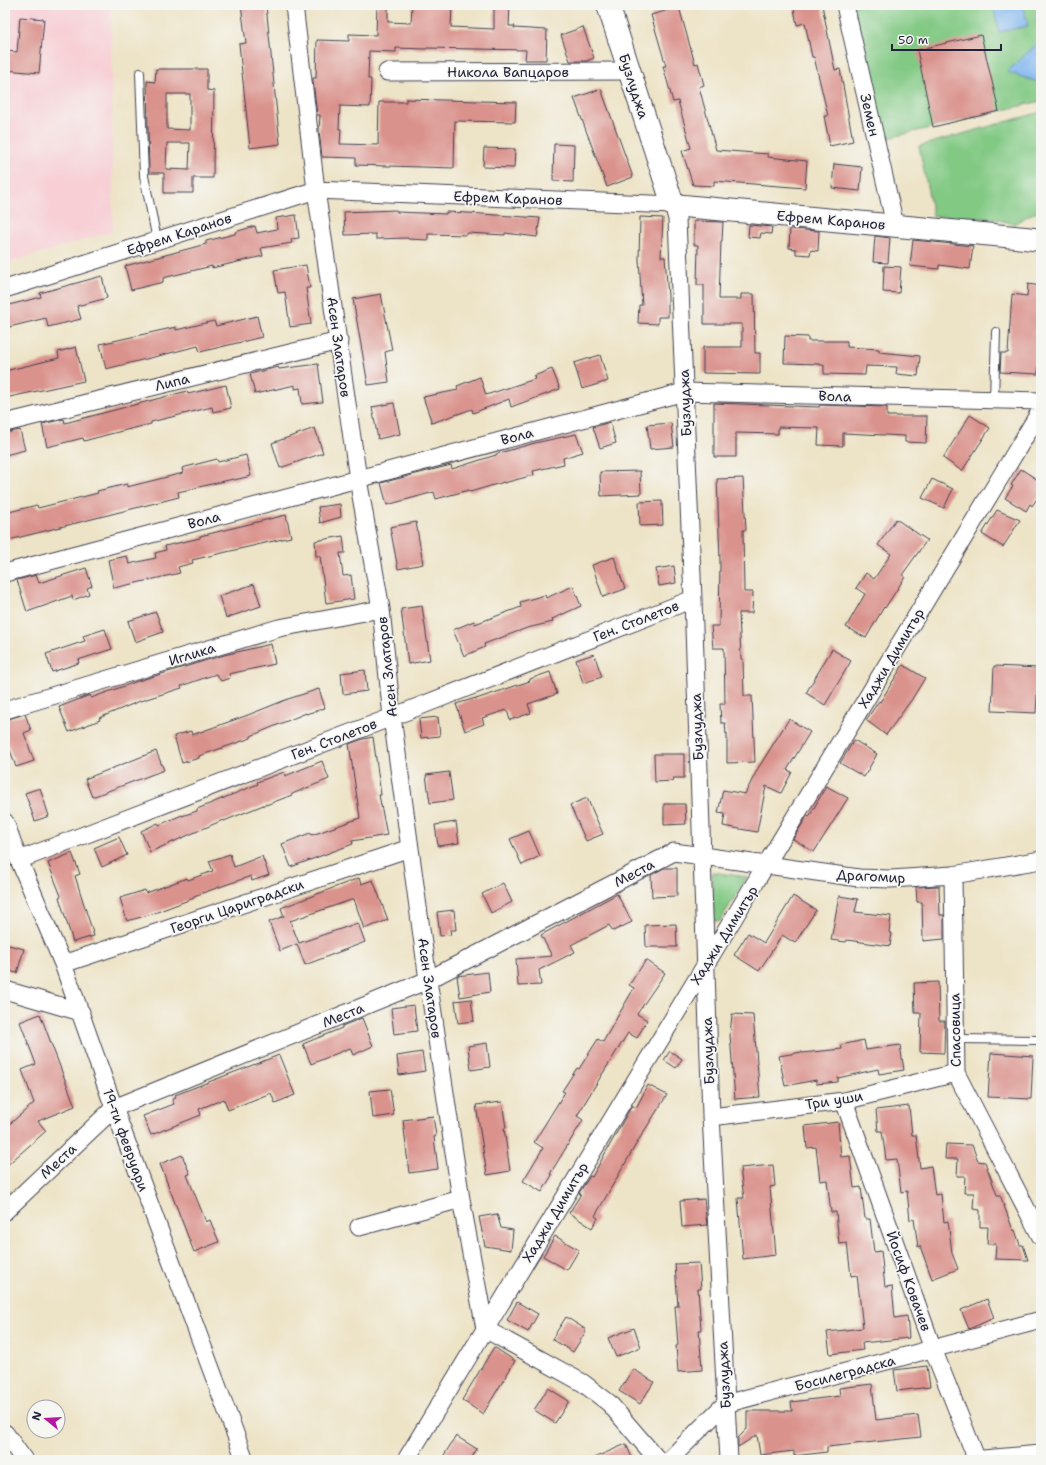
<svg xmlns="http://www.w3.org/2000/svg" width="1046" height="1465" font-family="'Shantell Sans',sans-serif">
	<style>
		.built { fill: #f7cfd5 }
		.green { fill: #82c984; stroke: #527660 }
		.water { fill: #7fb6ef; stroke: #506c95 }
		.building { fill: #da928c; fill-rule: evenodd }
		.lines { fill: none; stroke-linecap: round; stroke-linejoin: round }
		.lane-casing { stroke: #403f50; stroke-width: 10 }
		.street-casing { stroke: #403f50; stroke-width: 19 }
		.secondary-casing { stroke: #403f50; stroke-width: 24 }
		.lane { stroke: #fff; stroke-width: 8 }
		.street { stroke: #fff; stroke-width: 17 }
		.secondary { stroke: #fff; stroke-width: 22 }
		.labels { text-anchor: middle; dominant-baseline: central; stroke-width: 3.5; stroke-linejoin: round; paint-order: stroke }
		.street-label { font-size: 14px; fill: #22223b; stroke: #f6f6f2 }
	</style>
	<rect width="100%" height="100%" fill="#f6f6f2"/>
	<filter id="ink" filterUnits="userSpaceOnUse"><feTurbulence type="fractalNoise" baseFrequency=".025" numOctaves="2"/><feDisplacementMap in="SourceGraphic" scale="8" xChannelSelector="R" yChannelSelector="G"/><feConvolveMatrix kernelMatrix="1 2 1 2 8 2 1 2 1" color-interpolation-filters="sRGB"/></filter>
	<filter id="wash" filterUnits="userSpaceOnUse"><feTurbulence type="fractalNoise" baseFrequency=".012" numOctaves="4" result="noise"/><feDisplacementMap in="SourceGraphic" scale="16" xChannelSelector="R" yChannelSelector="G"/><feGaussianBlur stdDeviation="0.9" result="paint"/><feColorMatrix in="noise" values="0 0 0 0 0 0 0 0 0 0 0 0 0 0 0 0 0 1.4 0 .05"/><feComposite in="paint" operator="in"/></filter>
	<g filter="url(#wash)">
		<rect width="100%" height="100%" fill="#ede3c6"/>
		<!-- built -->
		<path class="built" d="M5,5H111L113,231L5,264Z"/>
		<!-- green -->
		<path class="green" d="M853,5H1041V101L884,139Z
			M1041,112V211L1029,215L1014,224L995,219L933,216L919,146Z
			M712,872L747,877L720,921H713Z"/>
		<!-- water -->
		<path class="water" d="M1011,5H1023L1028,26L999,32L994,8Z
			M1041,40V83L1007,72Z"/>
		<g id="blocks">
			<!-- building -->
			<path class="building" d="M241,5H266L280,144L250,148L239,44L246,43Z
				M377,5H388V22L411,23L412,5H452L451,27L494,29V5H510L509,26H515L514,28L547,30L546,60H525L526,50L427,48L426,49L396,48V52L369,51L368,79H371L370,107L340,106L339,129H341L340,144L378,145L379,102H406V99L516,102L515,122L455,121L454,168L356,165V158L322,157L319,131L320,115H317L313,82V78H316L317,40L349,41V34L376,35Z
				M811,5H822L835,70L840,69L853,141L830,146L824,116H828L814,57H812L805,23L797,25L794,9Z
				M679,7L695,64L698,63L704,85L699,87L716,150L768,154V157L807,161L805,188L714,181V186L693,185L682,151L691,148L678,101L673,102L663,66H666L651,15Z
				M20,17L44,19L39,73L5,70V51L17,52Z
				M583,27L594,58L586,61H570L561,35Z
				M981,35L999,111L933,127L917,50Z
				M156,69H207V90L214,91L213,178H193V193H164V173H149L147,81L155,82ZM167,94H190V130L167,129ZM167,143H190L189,170L166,169Z
				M601,89L633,177L607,187L574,98Z
				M554,144L574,145L573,182L553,181Z
				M484,148L515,149L514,168L483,167Z
				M834,164L862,167L860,191L832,188Z
				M396,210L397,212L446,214V212L468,213L540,218L537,237L505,233V235L467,233V235L428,234V240L408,239V238L376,239V234L345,235L344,212Z
				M296,215L299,238L291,239L292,243L261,248L263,256L212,268V266L163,278V282L131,290L125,266L206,244V241L235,234V232L255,226L257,233L277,229L276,218Z
				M640,217L663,218L661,257H665L668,296V317H658V324L638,323L639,305H642L639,260Z
				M694,221L723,222L722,241H721L719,299H741V294H754L755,353H760V374L703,373V347H742V324H704V285H697L698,245H694Z
				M749,225L772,227L771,234L761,233L760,238L748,237Z
				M790,229L819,231L818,251L811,250L810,255L796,254V249L789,248Z
				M875,236L890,238L888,263L873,262Z
				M913,240L973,246L970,269L939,265V269L910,266Z
				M306,265L310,288H306L311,324L290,327L285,292L278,293L274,270Z
				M884,266L901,267L899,293L883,292Z
				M102,276L107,298L77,306L81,319L48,327L46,318L5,328V306L41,297L40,293Z
				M1028,284L1041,286V335L1038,374L1000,372L1001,353H1008L1012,294L1027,296Z
				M381,294L392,350L385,352L389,382L368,385L353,299Z
				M257,316L262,337L200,352L198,346L106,369L100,344L176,327V330L214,321L216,326Z
				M785,336L808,337V341H847V347L879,349V352L920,356L918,376L896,374L897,367L866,366L865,375L824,374V365H820V364L784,363Z
				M76,347L84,381L5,398V371L59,358L58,352Z
				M600,355L608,381L582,389L574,363Z
				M318,364L323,402L302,404L300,388L295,389V385L255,394L250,374L278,367L279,369Z
				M552,369L560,389L511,407L509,399L473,413L472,409L432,423L423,397L458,390L457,386L480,377L486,395L535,379L534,376Z
				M226,385L231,408L213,412L212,407L151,422V424L110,434L84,441L83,438L47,447L42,424L64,419L65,423L187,391L188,394Z
				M394,403L400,434L378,439L372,407Z
				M714,403L819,407L820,405L887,407V416H927L926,443L905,442V436L843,433V446L818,445L819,428L778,427V434L736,433V457H714Z
				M970,415L990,428L962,471L943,458Z
				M610,422L616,443L600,448L593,427Z
				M671,423L674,447L650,449L647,425Z
				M315,428L323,453L280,468L272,443Z
				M20,430L25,450L5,455V433Z
				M576,434L583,452L563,458L564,464L533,471L534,475L504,483V482L470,492L469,490L436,499L434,492L387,505L381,483L451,465L452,469L496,455V454L535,443Z
				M246,455L251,476L234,480L233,479L178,492L179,497L9,540L5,524V513L37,505L38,508L98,493L97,491L127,484V487L183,473L182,468L217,459L218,462Z
				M1021,469L1041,482V493L1032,506L1030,504L1026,511L1005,498L1013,486L1011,485Z
				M640,471L641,494L601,496L600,472Z
				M743,478L746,530H743L744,592H753L752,613H739L741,659H743L744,696H752L755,762L727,763V733L726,734L725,723H721L720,704H725L724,648H713L711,626H719L720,561L717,479Z
				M932,479L953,489L944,508L922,498Z
				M662,501L663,525L640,526L639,502Z
				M340,504L341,517L320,523L318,507Z
				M997,510L1020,520L1003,547L982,534Z
				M286,515L291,537L192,560L193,563L178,567L180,573L114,588L108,560L127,556L129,564L156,558L155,553L166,550L165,546L200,538V536Z
				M896,519L927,540L902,575L905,577L885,608L884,607L866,638L846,627L865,594L856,588L866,573L874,579L891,554L878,545Z
				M416,522L423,564L398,569L390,527Z
				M343,536L345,553H340L343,576L351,575L354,599L326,603L320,556H316L315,541Z
				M614,557L625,589L603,597L592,565Z
				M674,566L676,583L659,586L656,569Z
				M86,568L92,586L87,588L89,594L73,600L72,596L27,612L17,580L36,575L39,583Z
				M254,584L261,606L226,618L219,596Z
				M573,586L581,606L552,619L553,622L527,628L484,644L485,647L464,656L453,630L474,621L475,624L521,607L520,602L545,595L546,598Z
				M422,606L430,660L408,664L401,609Z
				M156,612L163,632L135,642L128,621Z
				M105,629L112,649L78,660L79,663L52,672L46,654L85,641L83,636Z
				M271,644L275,664L229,674L230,678L221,681L216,674L181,686L182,688L140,701L99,718L100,720L69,732L59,707L90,695L91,698L138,681L224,655Z
				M832,649L851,661L825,705L806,693Z
				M594,654L602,677L583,683L576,660Z
				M903,665L925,678L912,699L886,735L866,720L879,701L880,702Z
				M994,666L1039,668L1036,713L992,711Z
				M365,670L367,691L343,694L341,673Z
				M550,672L557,694L528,704L531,713L510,720L507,710L482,718L484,724L465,731L456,704L476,698V699L530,681V679Z
				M319,689L325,708L306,714V713L251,736V738L199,756V758L182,763L174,736L191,731L192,735L248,715L288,699Z
				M25,714L31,730L24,733L34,761L16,767L5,736V720Z
				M438,717L440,736L421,738L419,719Z
				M789,719L810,732L787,770L792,772L781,793L766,786L757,832L723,826L725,814L718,813L723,790L745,794L757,770Z
				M373,737L381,795H379L387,835L352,841L353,844L291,867L282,844L310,833L312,835L360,818L349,744L363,739Z
				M854,740L877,754L864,777L840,763Z
				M156,751L164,770L92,797L85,779Z
				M654,754H684V778H673L674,781L655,782Z
				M322,761L329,779L292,794V795L266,805V804L224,821L223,820L150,852L141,831L158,823L159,825L182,815V816L197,811V809L258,784L257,782L284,772L285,776Z
				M449,772L453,800L430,803L426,775Z
				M826,786L848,798L814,852L793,839L807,816L809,817Z
				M40,788L49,816L35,821L25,793Z
				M587,798L603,834L586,841L570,805Z
				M664,804H685L686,824L664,825Z
				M456,822L459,843L438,846L435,825Z
				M529,831L540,856L522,865L510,839Z
				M119,837L127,855L102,867L94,848Z
				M72,853L80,874L75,876L94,936L73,942L59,897L61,896L48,863Z
				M230,854L234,867L262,856L269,875L252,881L251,876L194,896V898L152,914L127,921L120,898L145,890L146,893L187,878L188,880L213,871L209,861Z
				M664,868H677V896L652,897L651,875Z
				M359,878L361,884L373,880L388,920L364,929L354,899L290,921L299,943L358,923L365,942L305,965L297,944L280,951L269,922L284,916L281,908Z
				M503,883L512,902L491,913L482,894Z
				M939,886L940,915H944V939L923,941L922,902H917L916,887Z
				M617,894L632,922L613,931L609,925L571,945L575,952L539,970L541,985L518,986L516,959L552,956L541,935Z
				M793,896L816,910L795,943L782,935L759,971L734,955L748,933L764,943Z
				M839,896L858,899L855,912L891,916L889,933H892L890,946L847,940L846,942L831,940Z
				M454,910L456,930H450L451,935L440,936L437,912Z
				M676,924L677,947H646L645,925Z
				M5,944L24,949L17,973L5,970Z
				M646,960L665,973L637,1014L647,1020L637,1038L628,1033L598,1081L577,1116L583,1120L550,1174L552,1175L542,1192L523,1181L543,1148L534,1142L565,1092L562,1091L577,1068L579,1069L598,1039L603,1042L634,988L629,985Z
				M488,972L490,992L460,997L457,976Z
				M938,982L939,1021H945L944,1053L920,1052L921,1013H915L914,983Z
				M471,999L474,1021L458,1023L455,1001Z
				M414,1005L417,1031L394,1034L391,1008Z
				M40,1014L75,1106L38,1121L46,1131L5,1167V1128L34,1103L22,1070L36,1064L20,1022Z
				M732,1014L753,1015L760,1097L735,1099L730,1035Z
				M362,1018L373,1046L353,1055L350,1048L311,1064L303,1044L342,1028V1026Z
				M864,1040L866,1050L900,1045L904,1070L879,1074L878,1069L838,1078V1082L816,1084V1080L785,1086L779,1056L802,1052V1053L842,1049L841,1045Z
				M487,1043L490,1067L471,1070L468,1046Z
				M670,1051L682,1059L676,1068L664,1060Z
				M422,1052L425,1071L399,1075L397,1056Z
				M991,1053L1033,1056L1031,1099L988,1097Z
				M279,1055L295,1095L275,1103L271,1093L228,1110L224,1099L199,1109L201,1115L151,1135L143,1116L174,1104L172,1099L176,1097L175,1095Z
				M648,1085L667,1095L638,1141L595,1216L598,1218L592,1228L569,1213L581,1194L579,1193L590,1176L592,1177L632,1105L636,1108Z
				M390,1089L394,1115L373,1118L370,1091Z
				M502,1102L506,1128H504L510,1171L487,1175L476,1105Z
				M909,1106L912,1135H916L920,1168L931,1166L935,1195L941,1194L944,1222L948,1221L952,1253L958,1269L932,1279L920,1246L918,1247L914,1219L910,1220L907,1191L901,1192L897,1159L886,1160L882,1131H878L876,1110Z
				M433,1116L436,1136L434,1137L438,1169L409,1173L403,1120Z
				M838,1122L841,1157L850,1156L854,1188L861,1187L865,1219H870L874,1252L881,1251L885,1287L892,1286L895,1318L907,1316L909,1338L862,1343L863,1350L830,1354L827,1332L863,1328L857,1275L851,1276L847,1243L839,1244L836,1212H831L827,1180L820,1181L816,1147L807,1148L805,1126Z
				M946,1144L972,1145L978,1161L985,1162L997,1195H1000L1013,1230H1015L1020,1245H1023L1028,1260L995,1259L996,1244H987L988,1227H980V1210L973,1209L974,1193H964L965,1176H957L958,1159H945Z
				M182,1155L190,1174L187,1175L206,1222L210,1220L219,1242L194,1252L160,1164Z
				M773,1165L775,1186L770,1187L776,1255L743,1259L738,1198H744L740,1168Z
				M704,1199L707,1225L682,1227L680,1201Z
				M497,1214L501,1228L513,1230L511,1250L485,1246L479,1217Z
				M555,1236L579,1250L567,1270L543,1256Z
				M699,1263L701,1289H698L701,1330H699L702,1370L678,1372L676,1346L678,1345L675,1306H678L675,1264Z
				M987,1299L994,1318L969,1329L961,1310Z
				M517,1302L538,1314L528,1332L507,1320Z
				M566,1317L585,1329V1333L573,1352L552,1339Z
				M634,1328L641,1347L616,1357L608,1338Z
				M494,1347L515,1361L483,1414L462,1400Z
				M927,1366L930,1387L897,1391L894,1370Z
				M633,1369L654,1382L640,1404L619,1391Z
				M872,1384L876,1420L918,1415L921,1437L827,1447V1452L794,1456V1451L760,1455L757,1435L738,1447V1438L747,1429V1411H792L791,1402L840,1396L839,1388Z
				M548,1388L569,1401L555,1423L534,1410Z
				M456,1436L477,1449L470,1460H441Z
				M626,1444L633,1460H589Z"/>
		</g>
	</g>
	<g filter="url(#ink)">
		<use href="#blocks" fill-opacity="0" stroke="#403f50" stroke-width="1"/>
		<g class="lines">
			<!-- lane casing -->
			<g class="lane-casing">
				<path id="lane" d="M140,73L144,176L157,240
					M994,400L996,332
					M955,1039L1041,1040"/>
			</g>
			<!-- street casing -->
			<g class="street-casing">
				<path id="street" d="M294,5L316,190L358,479L381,609L392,717L428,980L461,1199L485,1329L583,1383L609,1403L658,1460
					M845,5L895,225
					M387,72L629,71
					M5,289L316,190L673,205L677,219L693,599L711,1115L729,1460
					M5,423L339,341
					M5,573L684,392L1041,401
					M5,710L279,628L381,609
					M5,822L19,860L63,964L114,1108L245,1460
					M19,860L392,717L693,599
					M953,875L956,1073L1041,1237
					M63,964L410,848
					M5,990L81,1012
					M844,1101L933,1349L977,1460
					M711,1117L844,1101L956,1073
					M5,1211L114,1108L428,980L674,852L859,878L891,879L953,875L1041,860
					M359,1227L461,1199
					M5,1433L24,1460
					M406,1460L1041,410
					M669,1460L725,1404L1041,1320
					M972,1460L1041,1454"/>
			</g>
			<!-- secondary casing -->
			<g class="secondary-casing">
				<path id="secondary" d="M608,5L673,205L1025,238L1041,240"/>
			</g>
			<!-- lane -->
			<use href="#lane" class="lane"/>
			<!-- street -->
			<use href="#street" class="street"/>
			<!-- secondary -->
			<use href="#secondary" class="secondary"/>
		</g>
	</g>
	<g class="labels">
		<!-- street labels -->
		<g class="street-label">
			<text x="508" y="72">Никола Вапцаров</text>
			<text transform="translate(634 86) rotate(72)">Бузлуджа</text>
			<text transform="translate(870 115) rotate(77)">Земен</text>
			<text transform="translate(508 198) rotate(2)">Ефрем Каранов</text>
			<text transform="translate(831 220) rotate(5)">Ефрем Каранов</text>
			<text transform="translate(179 234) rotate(-18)">Ефрем Каранов</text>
			<text transform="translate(339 347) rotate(82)">Асен Златаров</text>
			<text transform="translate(172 382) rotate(-14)">Липа</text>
			<text transform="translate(835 396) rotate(2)">Вола</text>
			<text transform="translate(685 403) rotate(-92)">Бузлуджа</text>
			<text transform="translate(517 436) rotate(-15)">Вола</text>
			<text transform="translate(204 520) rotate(-15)">Вола</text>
			<text transform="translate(636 621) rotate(-21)">Ген. Столетов</text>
			<text transform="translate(192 654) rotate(-17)">Иглика</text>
			<text transform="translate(891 658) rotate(-59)">Хаджи Димитър</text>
			<text transform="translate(387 667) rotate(-96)">Асен Златаров</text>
			<text transform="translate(697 727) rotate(-92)">Бузлуджа</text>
			<text transform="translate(334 739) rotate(-21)">Ген. Столетов</text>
			<text transform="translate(634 873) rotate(-28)">Места</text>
			<text transform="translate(871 876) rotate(3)">Драгомир</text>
			<text transform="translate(237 906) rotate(-19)">Георги Цариградски</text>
			<text transform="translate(724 935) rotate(-58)">Хаджи Димитър</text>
			<text transform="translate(430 988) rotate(82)">Асен Златаров</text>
			<text transform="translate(343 1015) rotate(-22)">Места</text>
			<text transform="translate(955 1030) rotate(-91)">Спасовица</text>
			<text transform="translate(708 1051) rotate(-92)">Бузлуджа</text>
			<text transform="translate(834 1100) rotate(-9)">Три уши</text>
			<text transform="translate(126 1140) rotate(70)">19-ти февруари</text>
			<text transform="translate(58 1161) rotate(-43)">Места</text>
			<text transform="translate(555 1212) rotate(-59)">Хаджи Димитър</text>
			<text transform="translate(909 1281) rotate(70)">Йосиф Ковачев</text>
			<text transform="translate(845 1373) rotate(-15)">Босилеградска</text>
			<text transform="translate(724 1375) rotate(-93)">Бузлуджа</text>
		</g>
	</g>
	<!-- margin -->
	<rect width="1046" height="1465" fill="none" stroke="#f6f6f2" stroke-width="20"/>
	<!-- north arrow -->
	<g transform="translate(46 1419) rotate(288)"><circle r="19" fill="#f6f6f2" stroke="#a1a1a9"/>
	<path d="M0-3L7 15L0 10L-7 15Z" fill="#b5179e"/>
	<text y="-6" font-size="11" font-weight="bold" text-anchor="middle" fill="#22223b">N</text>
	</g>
	<!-- scale -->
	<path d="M892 44v6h109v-6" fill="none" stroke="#22223b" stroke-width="2"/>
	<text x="898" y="44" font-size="12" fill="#22223b" stroke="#f6f6f2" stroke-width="3" paint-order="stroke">50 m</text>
</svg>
